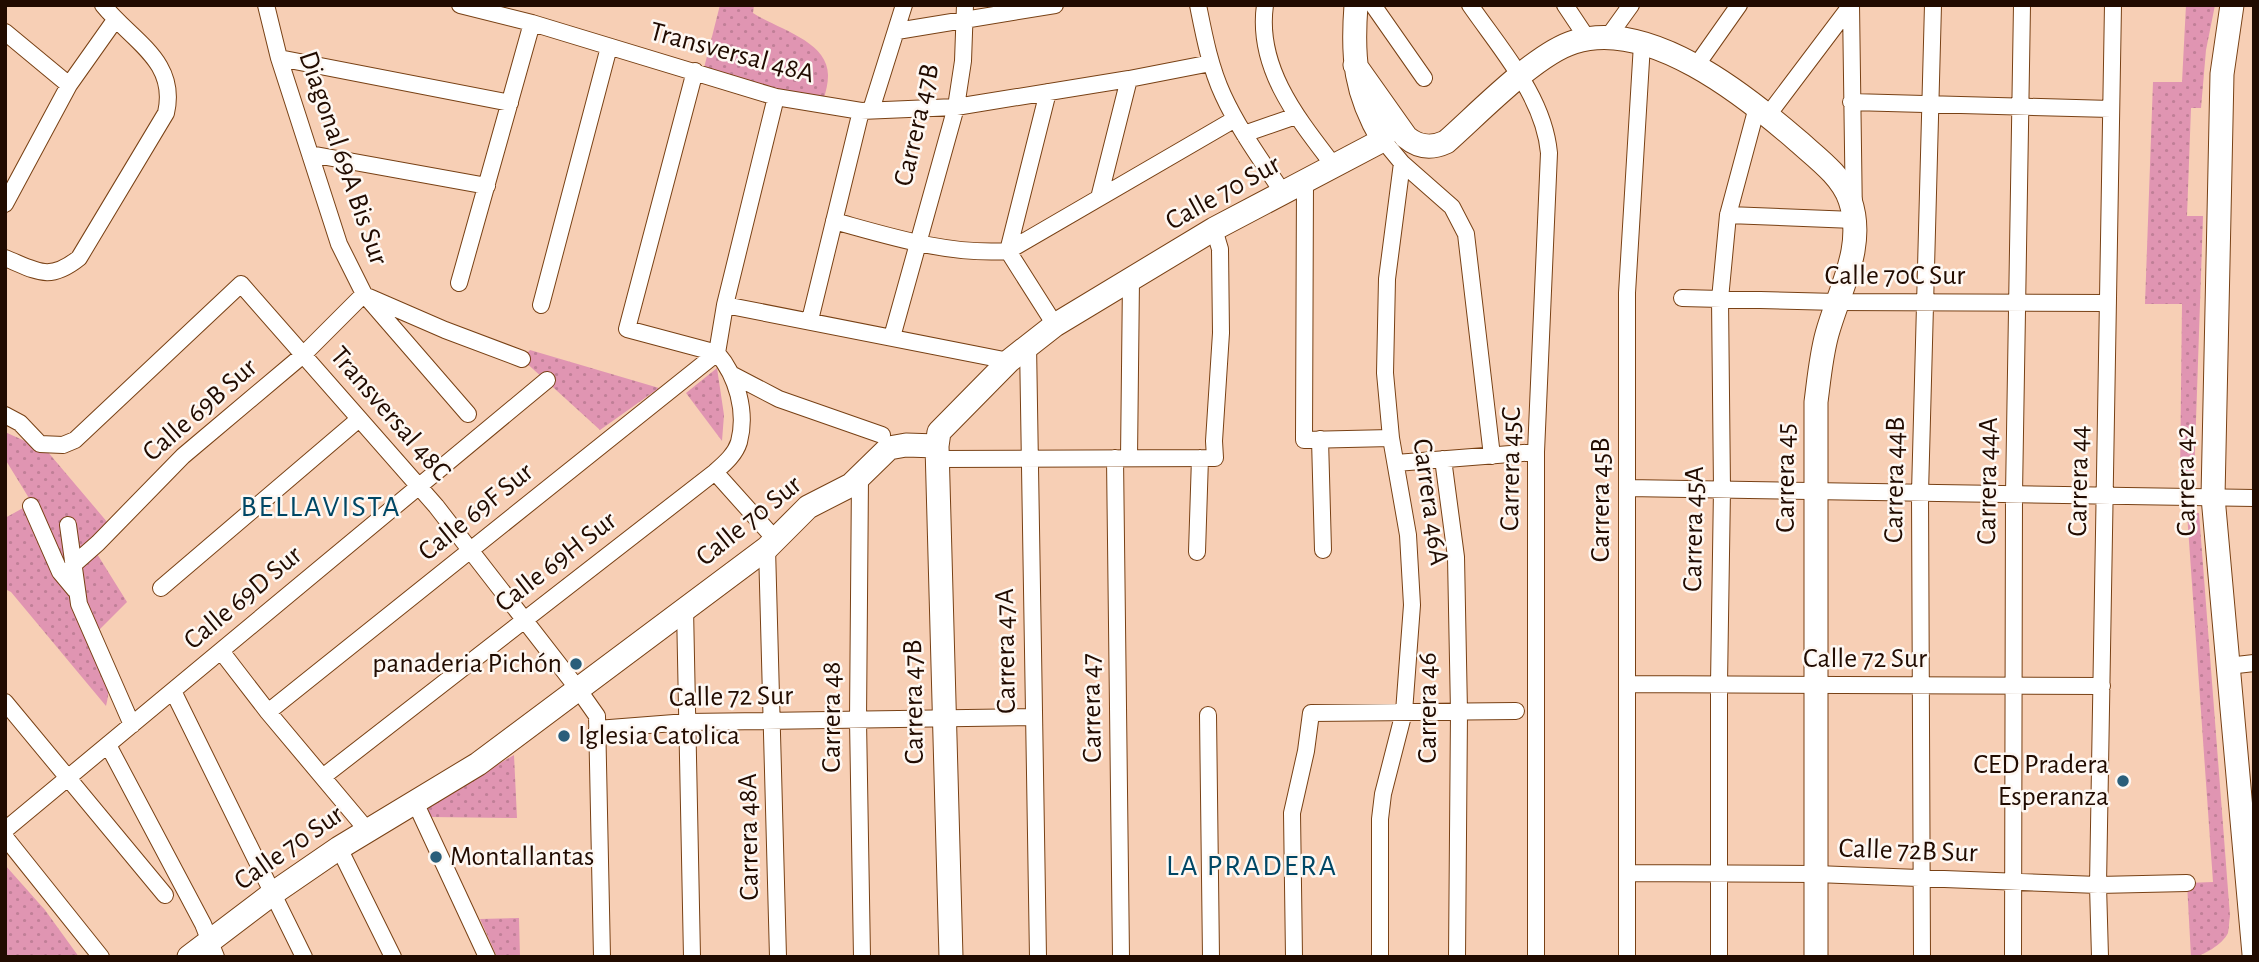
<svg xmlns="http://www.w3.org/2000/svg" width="2259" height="962" font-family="'Alegreya Sans',sans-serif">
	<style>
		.grass { fill: url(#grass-dots) }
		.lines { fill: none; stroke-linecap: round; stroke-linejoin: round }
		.street-casing { stroke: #784115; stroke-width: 18 }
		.secondary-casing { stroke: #784115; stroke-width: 25 }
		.street { stroke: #fff; stroke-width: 16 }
		.secondary { stroke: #fff; stroke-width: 23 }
		.poi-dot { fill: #2a5e7a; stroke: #fef8f3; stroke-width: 2.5 }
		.labels { text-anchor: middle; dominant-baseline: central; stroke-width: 5; stroke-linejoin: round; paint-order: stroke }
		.street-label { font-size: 28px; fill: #210b00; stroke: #fef8f3 }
		.poi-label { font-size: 28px; fill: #210b00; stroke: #fef8f3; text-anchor: end }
		.neighbourhood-label { font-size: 30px; letter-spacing: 2px; fill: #004765; stroke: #fef8f3 }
	</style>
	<defs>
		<pattern id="grass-dots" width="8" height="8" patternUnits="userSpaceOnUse" patternTransform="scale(1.75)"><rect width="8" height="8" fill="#e095b2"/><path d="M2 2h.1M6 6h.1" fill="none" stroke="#c07f97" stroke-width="1.8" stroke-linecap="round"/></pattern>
	</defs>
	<rect width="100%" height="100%" fill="#f7cfb5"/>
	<!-- grass -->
	<path class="grass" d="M720,5H754L753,13C777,29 829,41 828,76C828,83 826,91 824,98L776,89L704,68Z
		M2186,5H2215L2206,50L2201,108H2191L2187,216H2203L2194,479L2180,477L2182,304H2145L2153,82H2182Z
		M530,350L659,388L600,430L522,359Z
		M717,368L724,415L722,441L686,393Z
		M5,432L47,451L108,523L89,541L127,602L98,631C105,656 113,680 106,706L11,592L5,589V518L32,503L5,459Z
		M2187,513H2199L2230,916C2229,921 2229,928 2228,933C2223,944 2202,957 2191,957L2187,883L2213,882Z
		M514,755L517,818L430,817L425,807Z
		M5,865L45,910L79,957H5Z
		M519,918L520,957H497L480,919Z"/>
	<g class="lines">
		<!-- street casing -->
		<g class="street-casing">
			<path id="street" d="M266,5L279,58L339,244L364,294L468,414
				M460,5L532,23L776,97L861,111L956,107L1129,79L1211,63
				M1198,5C1204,35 1210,67 1223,95C1239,130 1262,161 1283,193
				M1265,5C1256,68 1298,119 1334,166
				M1373,5L1424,78
				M1470,5C1501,50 1544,97 1549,153L1536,452V957
				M1565,5L1587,38
				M897,31L1055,5
				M5,32L69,85
				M1608,37L1631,5
				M279,58L510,103
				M1696,66L1739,5
				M695,71L627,329L717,353
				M1048,92L1008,251L1055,325
				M1851,102L2111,109
				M871,110L904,5
				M1768,115L1851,5
				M1244,134L1296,116
				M310,154L487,186
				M1402,163L1452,207L1466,234L1492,456
				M1305,181L1304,440L1391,438
				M1099,198L1129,79
				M5,204L69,85L115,20
				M1728,215L1854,220L1851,5
				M834,221C892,237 948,255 1008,251L1235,119
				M5,258C37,271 49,282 79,258L166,113C178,61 132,41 103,5
				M459,283L532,23
				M369,297L445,330L522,359
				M1682,298L1837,302L2108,303
				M541,305L609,47
				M725,305L1009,361
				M810,320L861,111
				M892,337L956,107L963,61L965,5
				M1028,344L1038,957
				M717,353L725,305L776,97
				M733,375L779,399L882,435
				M5,415L20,423L40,444L63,445L75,440L241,284L436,506L578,689L597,716L602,957
				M1320,439L1323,550
				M1115,458L1121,957
				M1129,458L1131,279
				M938,459L1215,458L1214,441L1221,333L1220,249L1214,229
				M1443,459L1456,557L1459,712L1457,957
				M1396,463L1536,452
				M715,472L775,539
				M860,477L858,720L862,957
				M1627,488L2254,498
				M31,506L60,572L75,590
				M68,525L79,604L132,725
				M767,548L778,957
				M1197,552L1200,458
				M72,566L98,543L183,456L303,355L364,294
				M161,588L359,419
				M685,608L692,957
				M221,651L268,712L367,830
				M2228,666L2254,663
				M1627,684L2102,686
				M173,691L304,957
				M5,702L165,895
				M268,712L717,353
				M1208,715L1211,957
				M597,729L687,722L1034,717
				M108,745L203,924L216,957
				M324,776L715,472C724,464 735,455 739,442C747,412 737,376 717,353
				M415,802L487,957
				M5,830L547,380
				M5,837L101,957
				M339,848L393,957
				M1627,873L1816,874L2098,885L2187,883
				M1294,957L1292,813L1306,751L1311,713L1516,711
				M1380,957V819L1383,794L1404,712L1412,605L1408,535L1391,438L1385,373L1387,279L1402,163L1383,140
				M1627,957V293L1642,44
				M1719,957V684L1722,489L1720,299L1728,215L1757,107
				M1922,957L1920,493L1933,5
				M2013,957L2014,494L2022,5
				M2100,957L2098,885L2113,5"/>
		</g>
		<!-- secondary casing -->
		<g class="secondary-casing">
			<path id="secondary" d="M2232,5L2222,74L2213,497L2254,954
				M1355,65L1406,137C1418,147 1431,149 1446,142C1478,114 1535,54 1574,42C1649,18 1745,95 1798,141C1817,158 1842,176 1850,200C1866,247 1839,290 1827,334C1821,356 1819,379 1816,402V957
				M189,957L272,894L339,848L478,764L767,548L808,507L851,485L889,448L906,445L937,446
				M951,957L937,446L939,432L1009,361L1055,325L1214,229L1383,140C1355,93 1352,58 1356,5"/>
		</g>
		<!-- street -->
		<use href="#street" class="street"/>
		<!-- secondary -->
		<use href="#secondary" class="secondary"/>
	</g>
	<!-- markers -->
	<g class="poi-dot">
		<circle cx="576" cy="664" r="7"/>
		<circle cx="564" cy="736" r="7"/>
		<circle cx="2123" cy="781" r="7"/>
		<circle cx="436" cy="857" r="7"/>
	</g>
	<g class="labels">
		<!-- street labels -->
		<g class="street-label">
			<text transform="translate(732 53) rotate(15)">Transversal 48A</text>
			<text transform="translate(917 125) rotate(-77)">Carrera 47B</text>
			<text transform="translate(343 158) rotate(71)">Diagonal 69A Bis Sur</text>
			<text transform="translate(1223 193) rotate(-29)">Calle 70 Sur</text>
			<text x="1895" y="276">Calle 70C Sur</text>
			<text transform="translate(200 410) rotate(-41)">Calle 69B Sur</text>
			<text transform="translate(390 414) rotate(49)">Transversal 48C</text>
			<text transform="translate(1511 469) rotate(-89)">Carrera 45C</text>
			<text transform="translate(1786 478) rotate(-90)">Carrera 45</text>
			<text transform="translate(1895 480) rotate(-89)">Carrera 44B</text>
			<text transform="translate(1988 481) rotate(-89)">Carrera 44A</text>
			<text transform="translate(2079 481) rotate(-89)">Carrera 44</text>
			<text transform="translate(2186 481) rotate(-91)">Carrera 42</text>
			<text transform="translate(1601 500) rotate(-90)">Carrera 45B</text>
			<text transform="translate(1430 502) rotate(82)">Carrera 46A</text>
			<text transform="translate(476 512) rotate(-39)">Calle 69F Sur</text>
			<text transform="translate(749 521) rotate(-39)">Calle 70 Sur</text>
			<text transform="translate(1694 529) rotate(-89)">Carrera 45A</text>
			<text transform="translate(556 562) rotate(-38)">Calle 69H Sur</text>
			<text transform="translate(243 598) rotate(-40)">Calle 69D Sur</text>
			<text transform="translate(1006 651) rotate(-91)">Carrera 47A</text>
			<text x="1865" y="659">Calle 72 Sur</text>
			<text transform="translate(731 697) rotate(-1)">Calle 72 Sur</text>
			<text transform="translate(914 702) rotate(-91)">Carrera 47B</text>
			<text transform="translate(1092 708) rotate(-91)">Carrera 47</text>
			<text transform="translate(1428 708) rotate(-90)">Carrera 46</text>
			<text transform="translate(832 717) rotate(-90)">Carrera 48</text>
			<text transform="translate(749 837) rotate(-91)">Carrera 48A</text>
			<text transform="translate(289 848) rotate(-35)">Calle 70 Sur</text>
			<text transform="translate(1908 851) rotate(2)">Calle 72B Sur</text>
		</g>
		<!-- poi labels -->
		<g class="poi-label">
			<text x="562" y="664">panaderia Pichón</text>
			<text x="578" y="736" text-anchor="start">Iglesia Catolica</text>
			<text x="2109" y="765">CED Pradera<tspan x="2109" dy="32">Esperanza</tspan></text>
			<text x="450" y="857" text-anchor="start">Montallantas</text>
		</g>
		<!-- neighbourhood labels -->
		<g class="neighbourhood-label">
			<text x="321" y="507">BELLAVISTA</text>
			<text x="1252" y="866">LA PRADERA</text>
		</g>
	</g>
	<!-- border -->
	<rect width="2259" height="962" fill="none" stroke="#210b00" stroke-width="14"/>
</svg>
